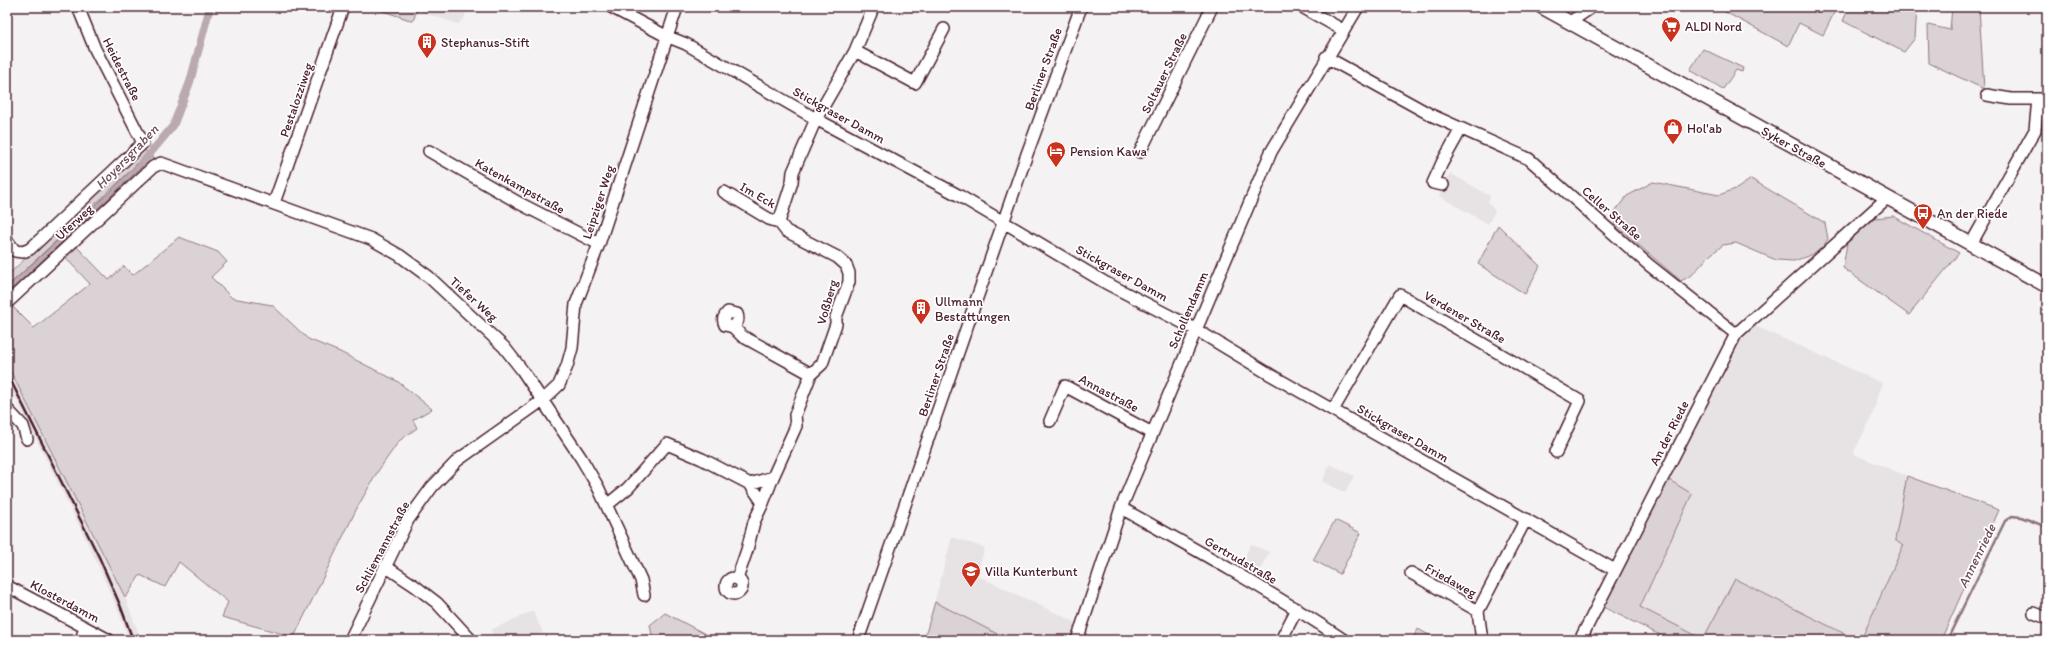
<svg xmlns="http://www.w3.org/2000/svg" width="2054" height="647" font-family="Itim,sans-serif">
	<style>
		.built { fill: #e7e2e3 }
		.green { fill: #dbd2d5; stroke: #927880 }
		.water { fill: #baa9ae; stroke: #8d727a }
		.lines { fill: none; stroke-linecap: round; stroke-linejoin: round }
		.stream { stroke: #8d727a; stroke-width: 2.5 }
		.canal { stroke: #baa9ae; stroke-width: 8 }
		.minor-casing { stroke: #4a1f2b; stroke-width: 14 }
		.major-casing { stroke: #4a1f2b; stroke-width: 16 }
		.minor { stroke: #fff; stroke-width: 11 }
		.major { stroke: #fff; stroke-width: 13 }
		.rail { stroke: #4a1f2b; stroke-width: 2.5 }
		.labels { text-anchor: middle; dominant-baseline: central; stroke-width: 3.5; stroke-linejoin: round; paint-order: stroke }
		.poi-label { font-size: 13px; fill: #4a1f2b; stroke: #fff; text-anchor: start }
		.street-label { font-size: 13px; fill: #4a1f2b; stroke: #fff }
		.water-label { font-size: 14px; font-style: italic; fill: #714f59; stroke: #fff }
	</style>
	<rect width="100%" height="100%" fill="#f4f2f2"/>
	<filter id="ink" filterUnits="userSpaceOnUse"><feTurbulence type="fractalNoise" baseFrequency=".025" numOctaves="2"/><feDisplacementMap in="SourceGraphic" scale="8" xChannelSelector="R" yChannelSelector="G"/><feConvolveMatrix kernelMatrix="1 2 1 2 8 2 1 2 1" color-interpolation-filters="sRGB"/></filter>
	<g filter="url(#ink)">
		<!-- built -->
		<path class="built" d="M423,7H468L463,21L461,20L459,24L421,12Z
			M1450,173L1490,196L1488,202L1495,211L1488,224L1439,196Z
			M1753,325L1882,383L1872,416L1853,454L1907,476L1895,540L1903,546L1861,640H1857L1736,579L1703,639L1640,607L1692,494L1666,478L1739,339Z
			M7,364L125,597L141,640H129L119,613L93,554L7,380Z
			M1330,464L1354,476L1345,493L1322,481Z
			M952,537L985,548L976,575L1077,623L1071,640H1012L998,633L1010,640H938L926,633Z
			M1251,544L1269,552L1258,574L1240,566Z
			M533,611L543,633L528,640H495L491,630Z"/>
		<!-- green -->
		<path class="green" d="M371,7H418L413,21Z
			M1716,7H1837L1823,35L1799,23L1788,46Z
			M1849,7H1917L1915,38L1904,52L1843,21Z
			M1952,7H1979L1984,89L1929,63L1928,25L1950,30Z
			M1703,49L1743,68L1742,72L1736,70L1723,89L1690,70Z
			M141,149L148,152L142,160L7,287V276Z
			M152,157L153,162L7,301V294Z
			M1751,179L1825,223L1828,239L1819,252L1794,261L1776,260L1736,243L1723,245L1709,256L1692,275L1681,281L1615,225L1614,212L1627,196L1653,182L1719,195L1738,188Z
			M1893,216L1959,253L1909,315L1843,268L1847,243L1875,218Z
			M1498,225L1540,266L1525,294L1478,264Z
			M179,237L218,252L227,262L211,277L232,298L272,305L308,339L340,352L397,381L432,409L413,420L417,428L399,441L378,471L357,508L294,637L222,617L228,602L179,562L165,587L140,575L127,596L125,597L7,364V311L12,306L34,328L90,284L64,256L76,246L109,280L124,266L133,275Z
			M1907,476L1999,510L1941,640H1861L1903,546L1895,540Z
			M1666,478L1692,494L1640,607L1703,639L1735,579L1857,640H1658L1660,635L1601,606Z
			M1335,520L1361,533L1340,574L1313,560Z
			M935,602L1009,640H938L926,633Z
			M665,613L711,637L710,640H653L650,625Z
			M1418,629L1438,640H1412Z"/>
		<!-- water -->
		<path class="water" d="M148,152L152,157L145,164L7,294V287L112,190Z"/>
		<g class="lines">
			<!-- stream -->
			<path class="stream" d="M1947,640L2005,521L2012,516L2021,517L2047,527"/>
			<!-- canal -->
			<path class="canal" d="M143,162L173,126L190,82L210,7"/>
			<!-- minor casing -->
			<g class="minor-casing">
				<path id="minor" d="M611,7L666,36L686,44L816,119L958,195L1106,283L1195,329L1271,375L1615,570
					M1302,7L1343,30
					M1570,22L1592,7
					M855,51L915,83L944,29
					M1326,57L1431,115L1529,159L1649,265L1736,334
					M1987,95L2011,99H2047
					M429,151L519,203L599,244
					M1140,152L1212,7
					M1443,185L1433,183L1442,163L1461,129
					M724,192L769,219L779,222
					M274,203L343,7
					M7,240L15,251L23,252L30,249L143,143L95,49L78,7
					M1971,244L2035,130L2038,99
					M7,303L153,167L161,163L371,239L399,255L429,277L504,347L522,370L581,458L598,487L641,580L644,595
					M733,327C738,323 739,320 737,314L728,312C724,316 722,319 725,325L733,327L742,336L811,374
					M7,409L23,426L27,439
					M1333,410L1400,295L1580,401L1556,452
					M1050,421L1065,386L1152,433
					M750,484L763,503
					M607,505L628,488L667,444L702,459L750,484L773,477L796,426L795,415L811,374L822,364L836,324V317L849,282V273L846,265L837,257L786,231L779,222L792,182L793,172L816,119L855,51L871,13V7
					M1121,508C1197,550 1272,592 1344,640
					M385,566L415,586L437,603L471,640
					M1411,573L1478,611
					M726 586a8 8 0 1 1 16 0a8 8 0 1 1-16 0Z
					M737,579L747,550L754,522L763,503L773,477
					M7,586L109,640
					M2034,613L2047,618
					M81,640L85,628
					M350,640L408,520L432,487L458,460L543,400L559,385L567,366L572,348L576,304L599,244L677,7
					M858,640L1027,154L1081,7
					M1077,640L1121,508L1271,152L1358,7
					M1281,640L1297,609
					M1482,640L1478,611L1526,519
					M1580,640L1736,334L1887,198"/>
			</g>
			<!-- major casing -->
			<g class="major-casing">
				<path id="major" d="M1542,7L2047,286"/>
			</g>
			<!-- minor -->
			<use href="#minor" class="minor"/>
			<!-- major -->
			<use href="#major" class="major"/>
			<!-- rail -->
			<path class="rail" d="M7,373L99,557L120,605L133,640"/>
		</g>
	</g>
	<!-- icons -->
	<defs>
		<g id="supermarket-pin" transform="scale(1)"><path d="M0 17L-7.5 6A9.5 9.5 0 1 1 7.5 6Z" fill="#c8321e" stroke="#fff"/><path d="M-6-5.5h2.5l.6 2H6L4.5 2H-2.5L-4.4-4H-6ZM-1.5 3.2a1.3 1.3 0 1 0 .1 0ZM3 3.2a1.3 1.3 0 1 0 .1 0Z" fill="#fff"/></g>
		<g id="building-pin" transform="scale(1)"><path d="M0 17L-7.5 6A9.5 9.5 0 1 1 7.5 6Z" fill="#c8321e" stroke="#fff"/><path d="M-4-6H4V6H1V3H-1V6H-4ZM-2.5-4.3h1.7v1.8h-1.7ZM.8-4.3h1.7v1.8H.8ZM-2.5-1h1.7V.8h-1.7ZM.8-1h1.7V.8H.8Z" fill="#fff"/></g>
		<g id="shop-pin" transform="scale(1)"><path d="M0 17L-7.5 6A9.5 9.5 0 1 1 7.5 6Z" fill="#c8321e" stroke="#fff"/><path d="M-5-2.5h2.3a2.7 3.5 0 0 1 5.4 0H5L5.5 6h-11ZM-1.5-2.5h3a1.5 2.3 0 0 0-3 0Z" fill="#fff"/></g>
		<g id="hotel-pin" transform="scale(1)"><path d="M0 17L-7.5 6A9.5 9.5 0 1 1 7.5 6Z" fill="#c8321e" stroke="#fff"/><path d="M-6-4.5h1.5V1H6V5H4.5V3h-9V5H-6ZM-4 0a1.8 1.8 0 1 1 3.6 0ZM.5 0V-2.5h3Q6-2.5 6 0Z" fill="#fff"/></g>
		<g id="bus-pin" transform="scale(1)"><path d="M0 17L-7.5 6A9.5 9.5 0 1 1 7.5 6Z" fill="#c8321e" stroke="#fff"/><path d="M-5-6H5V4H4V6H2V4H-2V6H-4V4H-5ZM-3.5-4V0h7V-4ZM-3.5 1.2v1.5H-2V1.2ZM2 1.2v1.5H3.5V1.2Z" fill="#fff"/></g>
		<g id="school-pin" transform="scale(1)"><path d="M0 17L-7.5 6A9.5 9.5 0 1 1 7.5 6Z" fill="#c8321e" stroke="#fff"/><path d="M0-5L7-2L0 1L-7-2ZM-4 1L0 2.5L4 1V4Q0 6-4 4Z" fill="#fff"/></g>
	</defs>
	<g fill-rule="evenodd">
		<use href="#supermarket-pin" x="1671" y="26"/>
		<use href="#building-pin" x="427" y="42"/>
		<use href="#shop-pin" x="1673" y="128"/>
		<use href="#hotel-pin" x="1056" y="151"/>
		<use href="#bus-pin" x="1923" y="213"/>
		<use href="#building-pin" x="921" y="308"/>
		<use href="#school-pin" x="971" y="571"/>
	</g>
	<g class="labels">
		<!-- poi labels -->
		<g class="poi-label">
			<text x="1685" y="26">ALDI Nord</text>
			<text x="441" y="42">Stephanus-Stift</text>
			<text x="1687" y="128">Hol'ab</text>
			<text x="1070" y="151">Pension Kawa</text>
			<text x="1937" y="213">An der Riede</text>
			<text x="935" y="301">Ullmann<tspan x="935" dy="15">Bestattungen</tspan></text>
			<text x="985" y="571">Villa Kunterbunt</text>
		</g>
		<!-- street labels -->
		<g class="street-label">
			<text transform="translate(122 69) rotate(63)">Heidestraße</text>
			<text transform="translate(1043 69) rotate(-70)">Berliner Straße</text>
			<text transform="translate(1164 73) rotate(-64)">Soltauer Straße</text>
			<text transform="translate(296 100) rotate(-71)">Pestalozziweg</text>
			<text transform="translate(839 115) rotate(29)">Stickgraser Damm</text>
			<text transform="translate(1794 147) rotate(29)">Syker Straße</text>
			<text transform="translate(520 186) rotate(29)">Katenkampstraße</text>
			<text transform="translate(758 195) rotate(30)">Im Eck</text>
			<text transform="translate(598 202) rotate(-72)">Leipziger Weg</text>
			<text transform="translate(1612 213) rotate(41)">Celler Straße</text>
			<text transform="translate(74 222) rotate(-43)">Uferweg</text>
			<text transform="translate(1122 273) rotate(29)">Stickgraser Damm</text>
			<text transform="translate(474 299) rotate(42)">Tiefer Weg</text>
			<text transform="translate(827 302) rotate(-74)">Voßberg</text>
			<text transform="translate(1188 310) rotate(-67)">Schollendamm</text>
			<text transform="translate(1465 317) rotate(30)">Verdener Straße</text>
			<text transform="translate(936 375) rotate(-71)">Berliner Straße</text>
			<text transform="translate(1109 393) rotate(28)">Annastraße</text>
			<text transform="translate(1403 433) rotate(30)">Stickgraser Damm</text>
			<text transform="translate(1669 433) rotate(-63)">An der Riede</text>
			<text transform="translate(382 547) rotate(-62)">Schliemannstraße</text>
			<text transform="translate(1241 560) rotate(30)">Gertrudstraße</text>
			<text transform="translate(1451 580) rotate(29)">Friedaweg</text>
			<text transform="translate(65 601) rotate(28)">Klosterdamm</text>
		</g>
		<!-- water labels -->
		<g class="water-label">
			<text transform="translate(127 157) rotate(-46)">Hoyersgraben</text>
			<text transform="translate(1977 556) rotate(-64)">Annenriede</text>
		</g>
	</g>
	<!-- margin -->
	<rect width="2054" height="647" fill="none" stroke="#fff" stroke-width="24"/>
	<rect x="12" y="12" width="2030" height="623" fill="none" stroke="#4a1f2b" stroke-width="1.5" filter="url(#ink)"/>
</svg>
